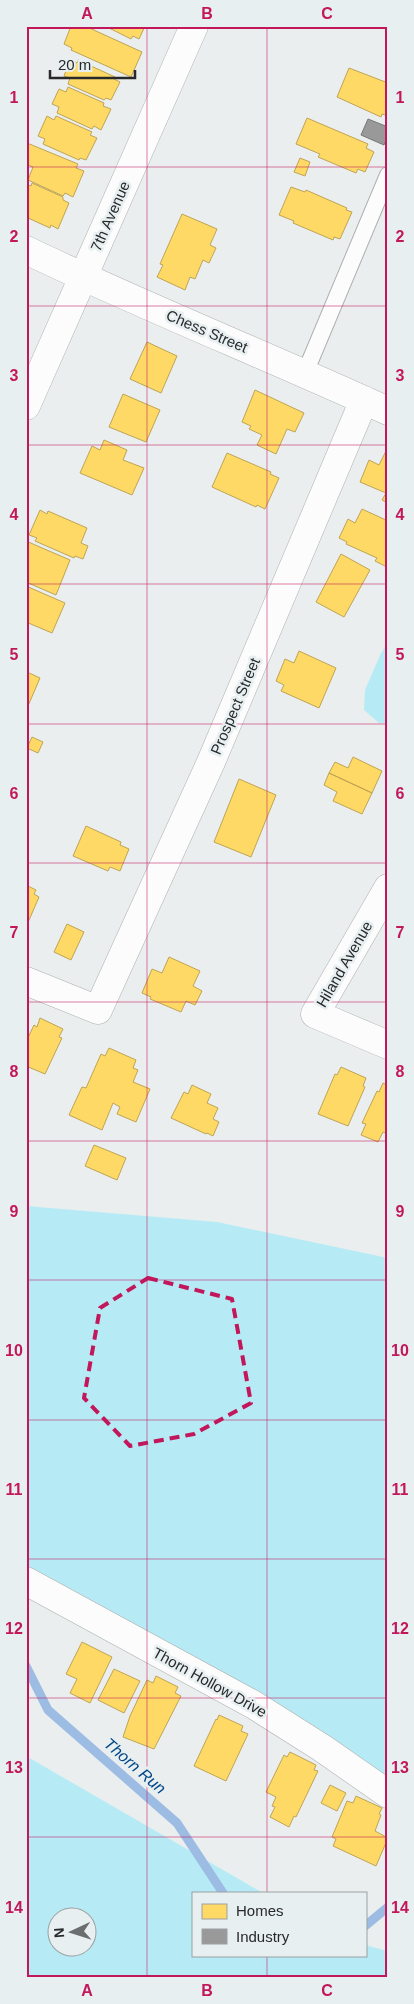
<svg xmlns="http://www.w3.org/2000/svg" width="414" height="2004" font-family="Arial,sans-serif">
	<style>
		.green { fill: #b6ebf6; fill-rule: evenodd }
		.homes { fill: #ffd966; stroke: #bea454 }
		.industry { fill: #999; stroke: #777778 }
		.lines { fill: none; stroke-linecap: round; stroke-linejoin: round }
		.stream { stroke: #9cbce4; stroke-width: 9 }
		.lane-casing { stroke: #adb0b0; stroke-width: 18 }
		.street-casing { stroke: #adb0b0; stroke-width: 29 }
		.lane { stroke: #fcfcfc; stroke-width: 16 }
		.street { stroke: #fcfcfc; stroke-width: 28 }
		.marked { fill: none; stroke: #c2185b; stroke-width: 4; stroke-dasharray: 10 6; stroke-linejoin: round }
		.grid { fill: none; stroke: #c2185b; stroke-width: 1; stroke-opacity: 0.55 }
		.labels { text-anchor: middle; dominant-baseline: central; stroke-width: 5; stroke-linejoin: round; paint-order: stroke }
		.street-label { font-size: 15px; fill: #27292a; stroke: #e8eff0 }
		.water-label { font-size: 16px; font-style: italic; fill: #034788; stroke: #e8eff0 }
		.neatline { fill: none; stroke: #c2185b; stroke-width: 2 }
		.grid-label { font-size: 16px; text-anchor: middle; font-weight: bold; fill: #c2185b }
	</style>
	<rect width="100%" height="100%" fill="#eaeeee"/>
	<!-- green -->
	<path class="green" d="M388,642V723H379L364,710L365,690L381,653Z
		M26,1206L217,1222L388,1258V1794L26,1581Z
		M26,1756L263,1893H193V1955H365V1945L388,1951V1978H26ZM58,1916H88V1946H58Z"/>
	<!-- homes -->
	<path class="homes" d="M71,26L81,28L82,26H85L142,52L131,77L71,50L72,48L64,44Z
		M105,26H145L139,39L133,36L131,39Z
		M70,60L77,63L78,60L115,77L114,79L120,82L111,100L106,98L104,100L68,84L70,78L64,76Z
		M349,68L388,83V116L382,114L381,117L337,97Z
		M68,87L104,103L103,106L111,109L101,130L94,126L92,129L57,113L59,107L52,104L59,89L66,92Z
		M47,116L54,120L56,116L92,132L90,135L97,138L86,160L80,158L79,160L43,144L45,139L38,136Z
		M307,118L368,144L366,148L374,152L365,172L358,169L356,173L318,157L320,154L296,144Z
		M27,143L78,164L76,168L84,171L73,197L65,193L63,196L28,180L33,167L26,164Z
		M300,158L310,162L305,176L294,172Z
		M32,183L63,197V200L69,203L58,229L51,225L50,228L26,217V184L31,186Z
		M291,187L305,192L306,190L347,208L346,210L352,212L340,239L334,237L333,240L293,223L294,221L279,215Z
		M182,214L217,229L210,245L216,248L209,263L203,260L195,279L190,277L185,290L157,277L163,265L160,264Z
		M147,342L177,356L161,393L130,379Z
		M255,390L304,413L295,432L287,429L276,454L257,445L262,435L249,429L251,426L242,422Z
		M123,394L160,410L146,442L109,427Z
		M104,440L127,450L123,460L144,468L132,495L80,473L92,446L100,450Z
		M386,451L388,452V503L382,500L386,493L360,482L369,460L379,465Z
		M227,453L271,472L270,474L279,478L265,509L257,505L256,507L212,487Z
		M362,509L388,521V560L385,566L375,561L377,558L346,544L347,542L339,538L348,519L355,523Z
		M40,510L47,514L48,511L87,528L81,543L88,546L83,559L75,556L74,558L35,541L37,538L29,535Z
		M26,541L70,560L56,595L26,582Z
		M341,554L370,570L344,617L316,602Z
		M26,586L65,603L52,633L26,622Z
		M299,651L336,668L319,708L281,691L284,685L276,681L285,659L294,663Z
		M26,670L27,672L40,678L28,706L26,705Z
		M32,737L43,742L38,753L27,748Z
		M353,757L382,771L372,793L329,773L335,762L348,768Z
		M329,773L372,793L362,814L333,801L337,792L324,785Z
		M239,779L276,795L251,857L214,842Z
		M86,826L121,842L120,845L129,849L120,871L110,867L108,871L73,856Z
		M26,885L36,890L34,894L39,897L26,927Z
		M67,924L84,932L71,960L54,952Z
		M169,957L200,971L193,986L202,991L195,1005L186,1001L181,1012L150,999L151,997L142,993L152,969L162,973Z
		M40,1018L63,1029L59,1037L62,1038L45,1074L26,1066V1042L34,1025L37,1027Z
		M109,1048L136,1060L133,1068L138,1070L133,1082L150,1089L136,1122L117,1114L120,1107L113,1103L102,1130L69,1115L82,1087L86,1088L101,1054L105,1056Z
		M341,1067L366,1078L363,1086L365,1087L348,1126L318,1114L335,1074L337,1075Z
		M383,1083L388,1086V1134L383,1132L378,1142L361,1135L366,1124L362,1123L377,1091L379,1092Z
		M192,1085L211,1094L207,1103L218,1108L213,1119L219,1122L213,1136L207,1133L206,1134L171,1118L184,1092L188,1094Z
		M94,1145L126,1158L117,1180L85,1166Z
		M82,1642L112,1657L90,1703L70,1693L77,1679L66,1674Z
		M114,1669L140,1681L124,1713L98,1700Z
		M156,1676L178,1687L175,1693L181,1696L154,1749L123,1737L130,1716L147,1680L153,1683Z
		M219,1715L243,1726L241,1731L248,1734L226,1781L194,1766L216,1719L217,1720Z
		M290,1752L316,1765L314,1770L318,1771L296,1817L294,1816L289,1827L270,1817L275,1807L272,1806L276,1797L266,1792L284,1755L287,1757Z
		M330,1785L346,1793L337,1811L321,1803Z
		M356,1796L382,1808L379,1814L381,1815L375,1831L388,1838L376,1866L333,1846L336,1839L332,1837L347,1801L353,1803Z"/>
	<!-- industry -->
	<path class="industry" d="M368,119L388,127V135L384,145L361,135Z"/>
	<g class="lines">
		<!-- stream -->
		<path class="stream" d="M26,1666L48,1710L177,1823L223,1893
			M365,1926L388,1907"/>
		<!-- lane casing -->
		<g class="lane-casing">
			<path id="lane" d="M305,373L388,175"/>
		</g>
		<!-- street casing -->
		<g class="street-casing">
			<path id="street" d="M26,250C145,307 268,356 388,411
				M26,406L194,26
				M388,888L315,1014L388,1045
				M26,981L98,1010L211,762L364,400
				M26,1581L254,1705L322,1748L388,1794"/>
		</g>
		<!-- lane -->
		<use href="#lane" class="lane"/>
		<!-- street -->
		<use href="#street" class="street"/>
	</g>
	<!-- marked area -->
	<path class="marked" d="M148,1278L232,1299L251,1403L194,1434L130,1446L84,1398L100,1308Z"/>
	<!-- grid -->
	<path class="grid" d="M147,26V1978M267,26V1893M26,167H388M26,306H388M26,445H388M26,584H388M26,724H388M26,863H388M26,1002H388M26,1141H388M26,1280H388M26,1420H388M26,1559H388M26,1698H388M26,1837H388M267,1955V1978"/>
	<g class="labels">
		<!-- street labels -->
		<g class="street-label">
			<text transform="translate(110 216) rotate(-66)">7th Avenue</text>
			<text transform="translate(207 331) rotate(23)">Chess Street</text>
			<text transform="translate(235 706) rotate(-67)">Prospect Street</text>
			<text transform="translate(344 964) rotate(-60)">Hiland Avenue</text>
			<text transform="translate(210 1682) rotate(29)">Thorn Hollow Drive</text>
		</g>
		<!-- water labels -->
		<g class="water-label">
			<text transform="translate(135 1766) rotate(41)">Thorn Run</text>
		</g>
	</g>
	<!-- border -->
	<rect width="414" height="2004" fill="none" stroke="#e8eff0" stroke-width="55"/>
	<!-- legend -->
	<rect x="192" y="1892" width="175" height="65" fill="#e8eff0" stroke="#9ba0a1"/>
	<rect x="202" y="1904" width="25" height="15" fill="#ffd966" stroke="#9ba0a1"/>
	<text x="236" y="1916" font-size="15" fill="#27292a">Homes</text>
	<rect x="202" y="1929" width="25" height="15" fill="#999999" stroke="#9ba0a1"/>
	<text x="236" y="1942" font-size="15" fill="#27292a">Industry</text>
	<!-- north arrow -->
	<g transform="translate(72 1932) rotate(266)"><circle r="24" fill="#e8eff0" stroke="#9ba0a1"/>
	<path d="M0-4L9 19L0 12L-9 19Z" fill="#6b6e6f"/>
	<text y="-8" font-size="14" font-weight="bold" text-anchor="middle" fill="#27292a">N</text>
	</g>
	<!-- scale -->
	<path d="M50 70v8h85v-8" fill="none" stroke="#27292a" stroke-width="2.5"/>
	<text x="58" y="70" font-size="15" fill="#27292a" stroke="#e8eff0" stroke-width="4" paint-order="stroke">20 m</text>
	<rect x="28" y="28" width="358" height="1948" class="neatline"/>
	<g class="grid-label">
		<text x="87" y="19">A</text>
		<text x="207" y="19">B</text>
		<text x="327" y="19">C</text>
		<text x="14" y="103">1</text>
		<text x="400" y="103">1</text>
		<text x="14" y="242">2</text>
		<text x="400" y="242">2</text>
		<text x="14" y="381">3</text>
		<text x="400" y="381">3</text>
		<text x="14" y="520">4</text>
		<text x="400" y="520">4</text>
		<text x="14" y="660">5</text>
		<text x="400" y="660">5</text>
		<text x="14" y="799">6</text>
		<text x="400" y="799">6</text>
		<text x="14" y="938">7</text>
		<text x="400" y="938">7</text>
		<text x="14" y="1077">8</text>
		<text x="400" y="1077">8</text>
		<text x="14" y="1217">9</text>
		<text x="400" y="1217">9</text>
		<text x="14" y="1356">10</text>
		<text x="400" y="1356">10</text>
		<text x="14" y="1495">11</text>
		<text x="400" y="1495">11</text>
		<text x="14" y="1634">12</text>
		<text x="400" y="1634">12</text>
		<text x="14" y="1773">13</text>
		<text x="400" y="1773">13</text>
		<text x="14" y="1913">14</text>
		<text x="400" y="1913">14</text>
		<text x="87" y="1996">A</text>
		<text x="207" y="1996">B</text>
		<text x="327" y="1996">C</text>
	</g>
</svg>
